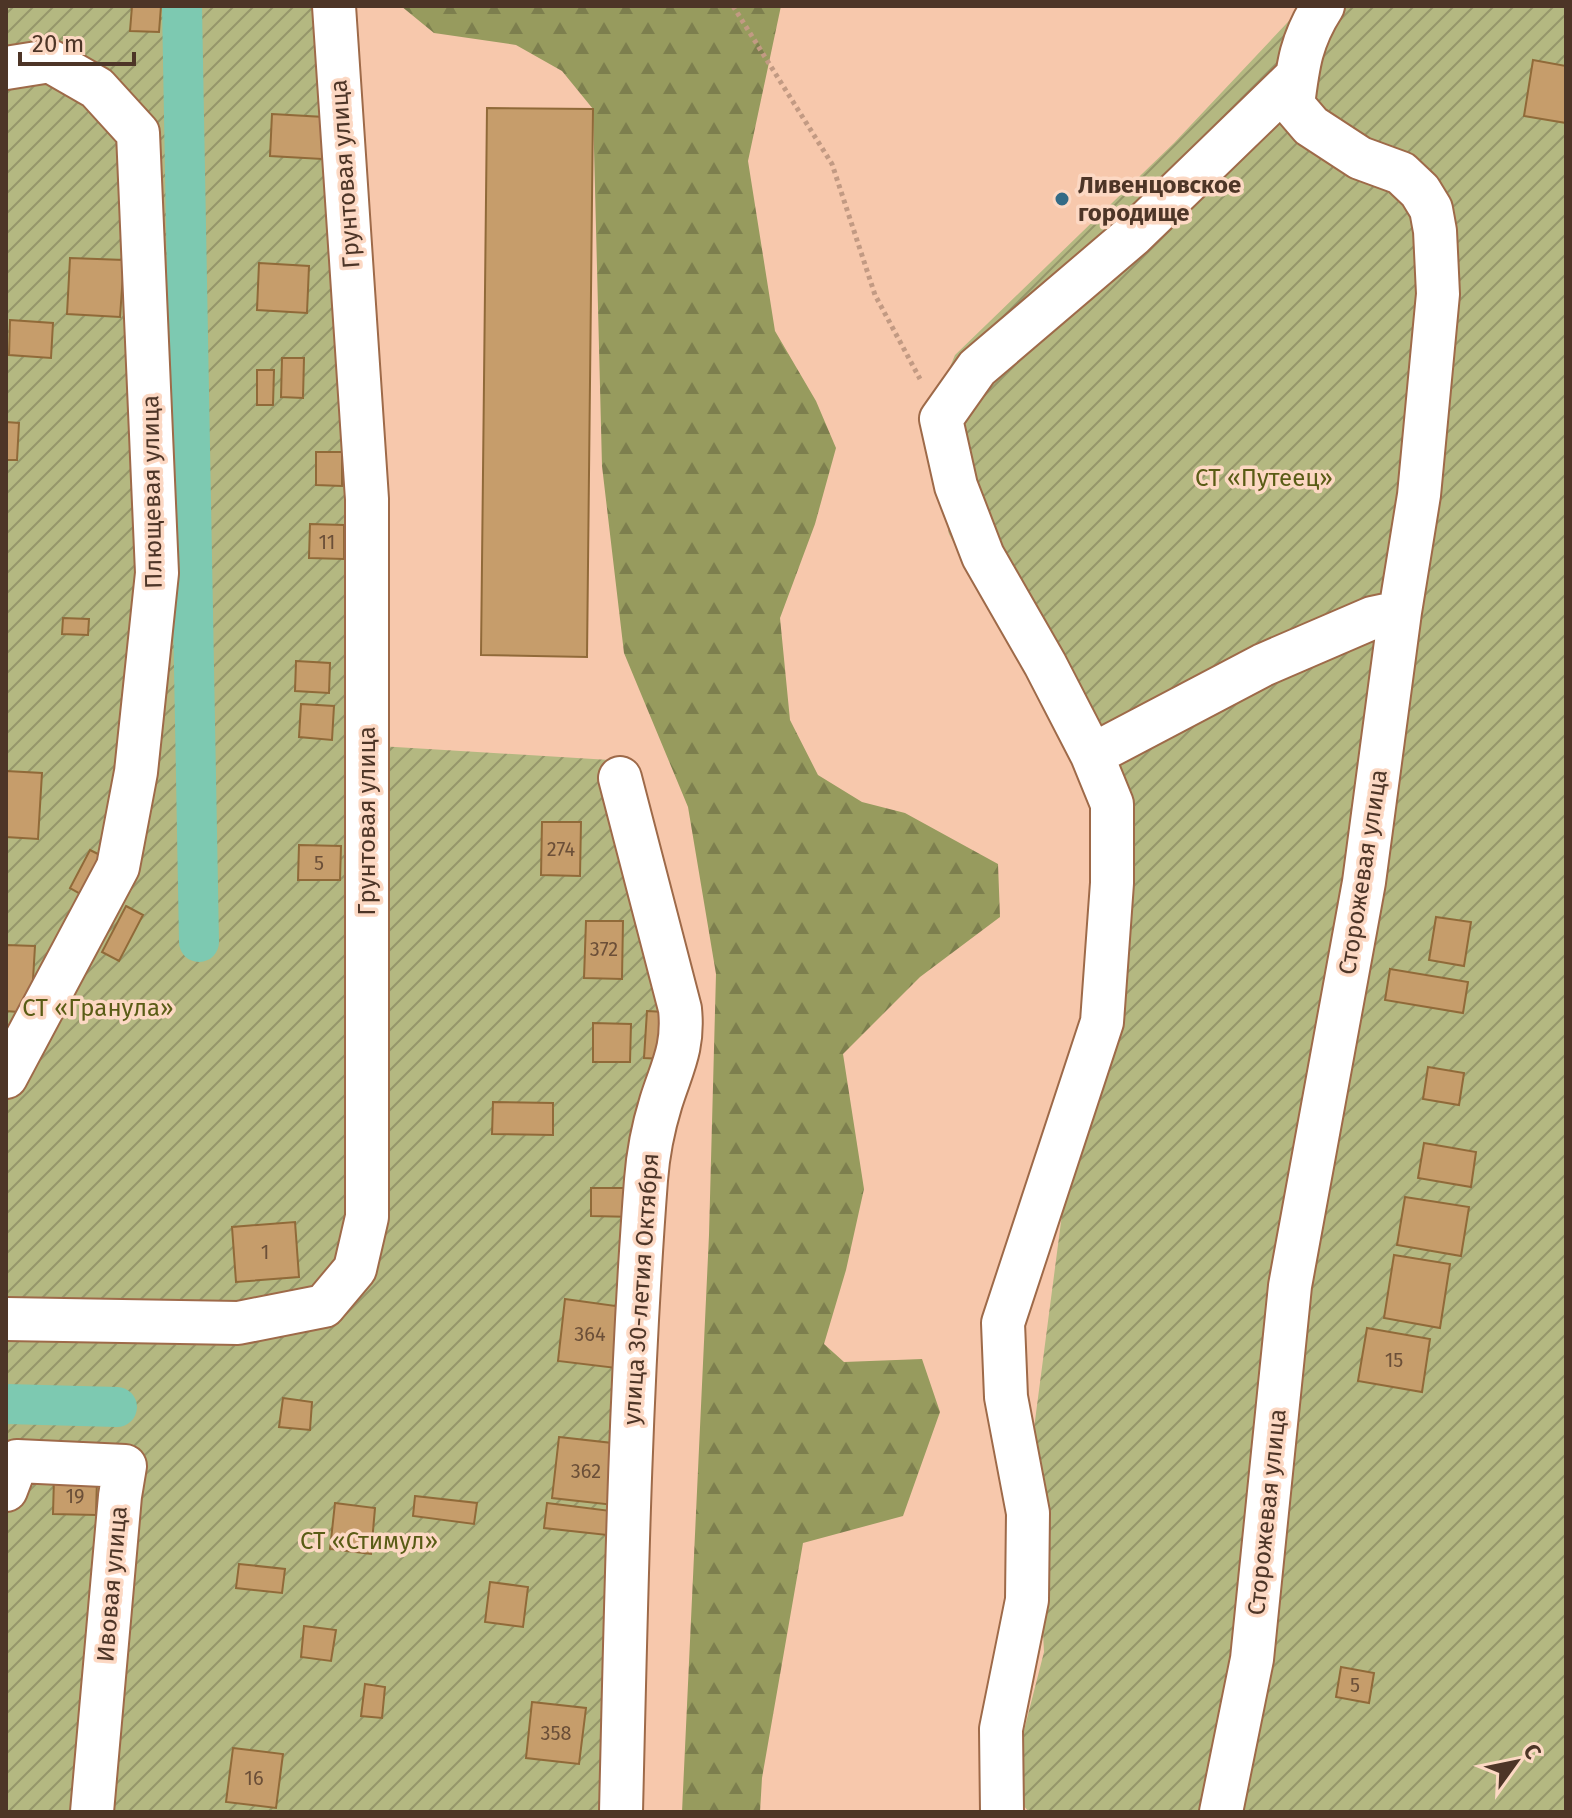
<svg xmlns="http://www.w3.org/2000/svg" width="1572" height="1818" font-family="'Fira Sans',sans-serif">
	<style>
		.forest { fill: url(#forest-firs) }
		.garden { fill: url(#garden-furrows) }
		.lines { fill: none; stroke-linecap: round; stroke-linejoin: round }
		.canal { stroke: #7dc9b1; stroke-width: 40 }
		.building { fill: #c69d6b; stroke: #906a39; stroke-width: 2 }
		.minor-casing { stroke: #9e6a49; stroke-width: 46 }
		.path { stroke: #c29a83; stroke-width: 5; stroke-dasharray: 4 4; stroke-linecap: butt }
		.minor { stroke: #fff; stroke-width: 42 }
		.poi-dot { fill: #346b86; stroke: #fcd8c3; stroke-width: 3 }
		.labels { text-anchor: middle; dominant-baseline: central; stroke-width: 7; stroke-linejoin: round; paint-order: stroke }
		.number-label { font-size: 20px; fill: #6b4f38 }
		.street-label { font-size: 24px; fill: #4d3527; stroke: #fcd8c3 }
		.poi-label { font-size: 24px; font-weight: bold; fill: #4d3527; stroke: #fcd8c3; text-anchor: start }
		.park-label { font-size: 24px; fill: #595c15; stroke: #fcd8c3 }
	</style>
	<defs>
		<pattern id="forest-firs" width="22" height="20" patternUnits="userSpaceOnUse" patternTransform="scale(2)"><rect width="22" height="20" fill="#979b5e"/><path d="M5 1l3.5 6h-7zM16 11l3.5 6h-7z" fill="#7d7f4e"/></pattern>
		<pattern id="garden-furrows" width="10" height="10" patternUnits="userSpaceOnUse" patternTransform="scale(2)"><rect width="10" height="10" fill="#b4b881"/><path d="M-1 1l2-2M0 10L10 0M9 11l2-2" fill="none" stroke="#95966a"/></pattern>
	</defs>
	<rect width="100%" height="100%" fill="#f7c8ac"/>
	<!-- forest -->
	<path class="forest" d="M401,6H781L748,161L775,331L816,401L836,448L815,524L780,618L790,720L818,775L862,802L905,813L998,864L1000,917L920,977L843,1054L864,1189L846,1270L824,1344L844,1362L922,1359L940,1412L903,1516L803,1543L762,1778L760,1812H682L709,1235L716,974L688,807L624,653L602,466L593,109L562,71L516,45L434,33Z"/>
	<!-- garden -->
	<path class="garden" d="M6,6H352L379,746L626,761L673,1016L632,1661L635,1812H6Z
		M1303,6H1566V1812H1029L1009,1789L1044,1652L1033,1436L1112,832L949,534L928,420L955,355L1174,143Z"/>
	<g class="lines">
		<!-- canal -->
		<path class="canal" d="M182,6L199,942
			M6,1404L117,1407"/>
	</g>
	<!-- building -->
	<path class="building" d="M132,6H161L159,32L130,31Z
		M1533,60L1566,66V123L1524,116Z
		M487,108L593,109L587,657L481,655Z
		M272,114L324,117L322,159L270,156Z
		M70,258L124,260L120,317L67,314Z
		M259,263L309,266L307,313L257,310Z
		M10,320L53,323L51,358L9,355Z
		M282,358H304L303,398L281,397Z
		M257,370H274L273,405H257Z
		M6,422L19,423L17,460H6Z
		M316,452H342V486L316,485Z
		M310,524L344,525V559L309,558Z
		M63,618L89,619L88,635L62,634Z
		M296,661L330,663L329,693L295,691Z
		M301,704L334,706L332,740L299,737Z
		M6,771L42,773L38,839L6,837Z
		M542,822H581L580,876L541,875Z
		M299,845L341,846L340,880H298Z
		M90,850L106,858L86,897L70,888Z
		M126,906L143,915L119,961L102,952Z
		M1436,917L1471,922L1464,966L1429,960Z
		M586,921H623L622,979L584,978Z
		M6,945L35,946L31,1013L6,1011Z
		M1390,969L1468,982L1463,1013L1385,1000Z
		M647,1011L665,1012L662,1059L644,1058Z
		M593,1023L631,1024L630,1062H593Z
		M1428,1067L1464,1073L1459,1105L1423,1099Z
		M493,1102L553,1103V1135L492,1134Z
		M1424,1143L1476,1152L1471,1187L1418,1178Z
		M591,1188H636L635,1217L591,1216Z
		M1405,1197L1469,1207L1461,1256L1397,1245Z
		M295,1222L299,1277L236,1282L232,1227Z
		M1394,1255L1450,1264L1440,1328L1384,1318Z
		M565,1299L623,1307L616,1368L558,1361Z
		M1367,1328L1430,1339L1422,1392L1358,1381Z
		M283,1398L312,1402L310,1430L279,1427Z
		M559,1437L621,1444L614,1505L552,1498Z
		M54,1477L97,1479L96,1515L53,1514Z
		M415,1496L477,1503L474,1524L413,1516Z
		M335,1503L375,1508L371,1554L330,1549Z
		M547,1503L619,1512L616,1536L544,1528Z
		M239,1564L285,1569L282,1593L236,1588Z
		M490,1582L528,1587L523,1627L485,1622Z
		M304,1626L336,1630L331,1661L301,1657Z
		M1341,1667L1374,1673L1369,1703L1336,1697Z
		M365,1684L385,1687L382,1718L361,1716Z
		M532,1702L586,1708L579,1764L526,1758Z
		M233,1748L283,1754L276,1808L226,1802Z"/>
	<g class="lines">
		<!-- minor casing -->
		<g class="minor-casing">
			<path id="minor" d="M6,68L50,61L97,88L138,133L157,573L136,772L118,867L6,1077
				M1092,755L1263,665L1372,618L1400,612
				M620,778L680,1009C684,1048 672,1067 661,1102C653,1128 648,1153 646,1180C630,1390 626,1601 621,1812
				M6,1319L238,1323L324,1306L355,1269L367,1217V499L334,6
				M6,1490L17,1461L125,1466L120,1496L92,1812
				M1002,1812L1001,1729L1027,1600L1028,1513L1006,1397L1003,1323L1102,1022L1112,883V804L1092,755L1045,664L983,556L956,486L941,419L977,368L1133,235L1297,76
				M1221,1812L1252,1659L1290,1286L1364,882L1400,612L1419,495L1438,294L1435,231L1431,209L1420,191L1401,173L1360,158L1311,126L1293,105C1298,65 1301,40 1323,6"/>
		</g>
		<!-- path -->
		<path class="path" d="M733,6L832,164L875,295L920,379"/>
		<!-- minor -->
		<use href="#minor" class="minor"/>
	</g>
	<!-- markers -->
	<circle class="poi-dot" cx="1062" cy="199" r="8"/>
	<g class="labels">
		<!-- number labels -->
		<g class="number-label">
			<text x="327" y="542">11</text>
			<text x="561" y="849">274</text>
			<text x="319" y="863">5</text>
			<text x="604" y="949">372</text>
			<text x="265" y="1252">1</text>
			<text x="590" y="1334">364</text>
			<text x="1394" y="1360">15</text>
			<text x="586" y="1471">362</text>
			<text x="75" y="1496">19</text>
			<text x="1355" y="1685">5</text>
			<text x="556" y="1733">358</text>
			<text x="254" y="1778">16</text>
		</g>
		<!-- street labels -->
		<g class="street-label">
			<text transform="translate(345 174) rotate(-94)">Грунтовая улица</text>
			<text transform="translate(152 492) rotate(-91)">Плющевая улица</text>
			<text transform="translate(367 821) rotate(-90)">Грунтовая улица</text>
			<text transform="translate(1363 872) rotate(-81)">Сторожевая улица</text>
			<text transform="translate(641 1289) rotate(-86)">улица 30-летия Октября</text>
			<text transform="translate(1267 1512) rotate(-84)">Сторожевая улица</text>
			<text transform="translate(112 1584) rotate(-85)">Ивовая улица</text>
		</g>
		<!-- poi labels -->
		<g class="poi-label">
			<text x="1078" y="185">Ливенцовское<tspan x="1078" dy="28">городище</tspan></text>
		</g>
		<!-- park labels -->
		<g class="park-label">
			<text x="1264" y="478">СТ «Путеец»</text>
			<text x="98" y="1008">СТ «Гранула»</text>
			<text x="369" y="1541">СТ «Стимул»</text>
		</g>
	</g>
	<!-- border -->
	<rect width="1572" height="1818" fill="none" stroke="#4d3527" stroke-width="16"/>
	<!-- north arrow -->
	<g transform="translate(1516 1762) rotate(57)" stroke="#fcd8c3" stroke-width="6" paint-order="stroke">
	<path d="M0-6L14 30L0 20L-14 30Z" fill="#4d3527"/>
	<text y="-12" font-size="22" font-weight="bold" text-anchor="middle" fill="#4d3527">С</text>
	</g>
	<!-- scale -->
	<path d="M20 52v12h114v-12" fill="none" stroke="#4d3527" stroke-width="4"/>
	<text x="32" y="52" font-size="24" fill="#4d3527" stroke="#fcd8c3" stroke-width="6" paint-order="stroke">20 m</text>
</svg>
